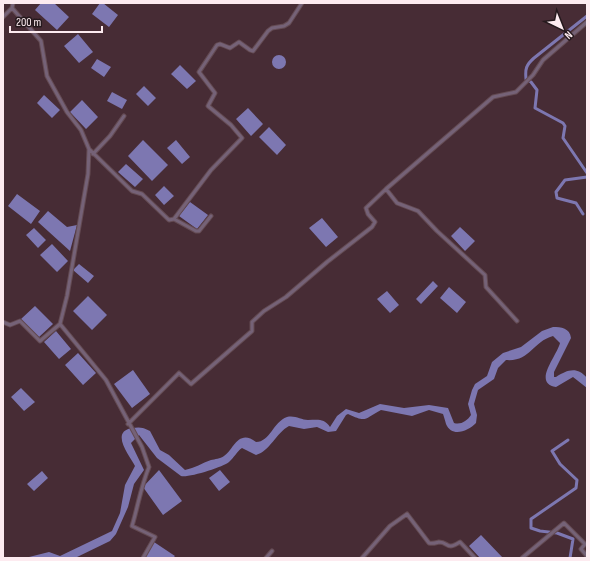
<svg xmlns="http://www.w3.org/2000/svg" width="590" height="561" font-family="'Sofia Sans Condensed',sans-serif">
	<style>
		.water { fill: #7d77b1 }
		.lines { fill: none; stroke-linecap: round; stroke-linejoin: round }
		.canal { stroke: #7d77b1; stroke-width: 3 }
		.minor-casing { stroke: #644b53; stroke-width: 5 }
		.minor { stroke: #756277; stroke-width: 3 }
	</style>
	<rect width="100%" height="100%" fill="#472c35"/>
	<!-- water -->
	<path class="water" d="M41,3H54L69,17L57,30L35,10Z
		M100,3H103L118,15L109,27L92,14Z
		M78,34L93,52L79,63L64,46Z
		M272 62a7 7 0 1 1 14 0a7 7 0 1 1-14 0Z
		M97,59L111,67L104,77L91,68Z
		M180,65L196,81L187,89L171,74Z
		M144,86L156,98L148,106L136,94Z
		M112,92L127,100L122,109L107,101Z
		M44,95L60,110L52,118L37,103Z
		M82,100L98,117L86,129L70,112Z
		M248,108L263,124L251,136L236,119Z
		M269,127L286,145L277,155L259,137Z
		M143,140L168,165L152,181L128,156Z
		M176,140L190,157L182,164L167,148Z
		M126,164L143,179L135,187L118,172Z
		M164,186L174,196L164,205L155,195Z
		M17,194L40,211L31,224L8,206Z
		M190,202L208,215L197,229L179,216Z
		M48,211L67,227L77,225L70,251L38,222Z
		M322,218L338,237L326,247L309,228Z
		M460,227L475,241L465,251L451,236Z
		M34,228L46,240L38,248L26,235Z
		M52,244L68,261L57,272L40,255Z
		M79,264L94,276L88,283L73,270Z
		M433,281L438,286L421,304L416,299Z
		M449,287L466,302L457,313L440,298Z
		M387,291L399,305L390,313L377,299Z
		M88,296L107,315L92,330L73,311Z
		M35,306L53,324L39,337L21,319Z
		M553,327C561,327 570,328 571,338L554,372V377H556C567,370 577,366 587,378V388L573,377L556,387C532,383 557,356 560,343L553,336C532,342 530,362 506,360L498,368L494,379L478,390L474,404L477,415L476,423C468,431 452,438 446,424C445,420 444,417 443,414L429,410L412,416L381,410C364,419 367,423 348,414L346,415L336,431L328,432L317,427L304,429L289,426C276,433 270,451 256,455L242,448C237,451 234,458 229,462C223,467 189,478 181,476L157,458L139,435L131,443L144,470L134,484L128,507L116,534L110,541L75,558H25L49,552L60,556L112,531L120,513L125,485L135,466C131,457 109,432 132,428C139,427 143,427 150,431L160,450L169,455L185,470C195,468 202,463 211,460C215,459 220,459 224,456C233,451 238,428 256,442C270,442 273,422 287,417C295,415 301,420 308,420C318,420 324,418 330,427L337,416L346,409L359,413L380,404L404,408L429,405L448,408L454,423C461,425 467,421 471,415L468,404L472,390L475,384L487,376L492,362L503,353L521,347L542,331Z
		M56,331L71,349L59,359L44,342Z
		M78,353L96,373L83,385L65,365Z
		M133,370L150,394L132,408L114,384Z
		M21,388L35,402L24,411L11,397Z
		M159,470L182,501L163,515L143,487Z
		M220,470L230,482L219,491L209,478Z
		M42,471L48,478L34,491L27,484Z
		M481,535L503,558H480L469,546Z
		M154,542L175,556L173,558H144Z"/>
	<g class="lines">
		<!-- canal -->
		<path class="canal" d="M587,16L534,58C526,65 525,69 526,79L531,82L537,90L535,108L563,123L565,126L563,138L587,173
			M583,214L576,203L557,198L556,192L565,180L587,177
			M568,440L552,451L560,464L577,480L576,488L531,519V528L540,531L557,533L573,539L570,558"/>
		<!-- minor casing -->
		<g class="minor-casing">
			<path id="minor" d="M13,3L12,8L41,41L47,76L67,112L81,130L89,149L88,174L67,296L60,324L106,380L142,447L149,467C141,486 138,506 132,526L155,537L143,558
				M3,17L12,8
				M89,149L132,191L142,194L169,220L174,219L196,231H199L211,216
				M93,154L110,136L124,116
				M386,189L493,97L516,92L533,75L543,60L587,22
				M174,219L211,170L242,138L231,125L208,106L215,93L199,72L217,45L220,44L230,48L239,42L250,50L253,51L268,31L272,28L284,26L289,23L302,3
				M3,322L10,325L20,321L40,341L60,324
				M128,424L179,373L191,384L252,331V322L264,311L286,297L327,262L372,227L375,222L368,214L366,208L386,189L397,203L418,211L437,231L485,275L486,287L517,321
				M266,558L272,551
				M362,558L390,526L407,514L429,543C433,544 435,543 439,542C449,542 446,551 460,542L475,558
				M522,558L564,523L585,544L581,549L587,556"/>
		</g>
		<!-- minor -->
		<use href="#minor" class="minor"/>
	</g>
	<!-- border -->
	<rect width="590" height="561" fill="none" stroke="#fdebf0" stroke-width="8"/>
	<!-- north arrow -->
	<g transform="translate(562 28) rotate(137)" stroke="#25191d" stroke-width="3" paint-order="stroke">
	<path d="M0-3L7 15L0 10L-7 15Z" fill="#fdebf0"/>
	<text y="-6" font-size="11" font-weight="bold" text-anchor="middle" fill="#fdebf0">N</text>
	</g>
	<!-- scale -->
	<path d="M10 26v6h92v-6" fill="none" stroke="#fdebf0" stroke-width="2"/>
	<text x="16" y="26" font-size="12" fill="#fdebf0" stroke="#25191d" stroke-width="3" paint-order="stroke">200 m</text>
</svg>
